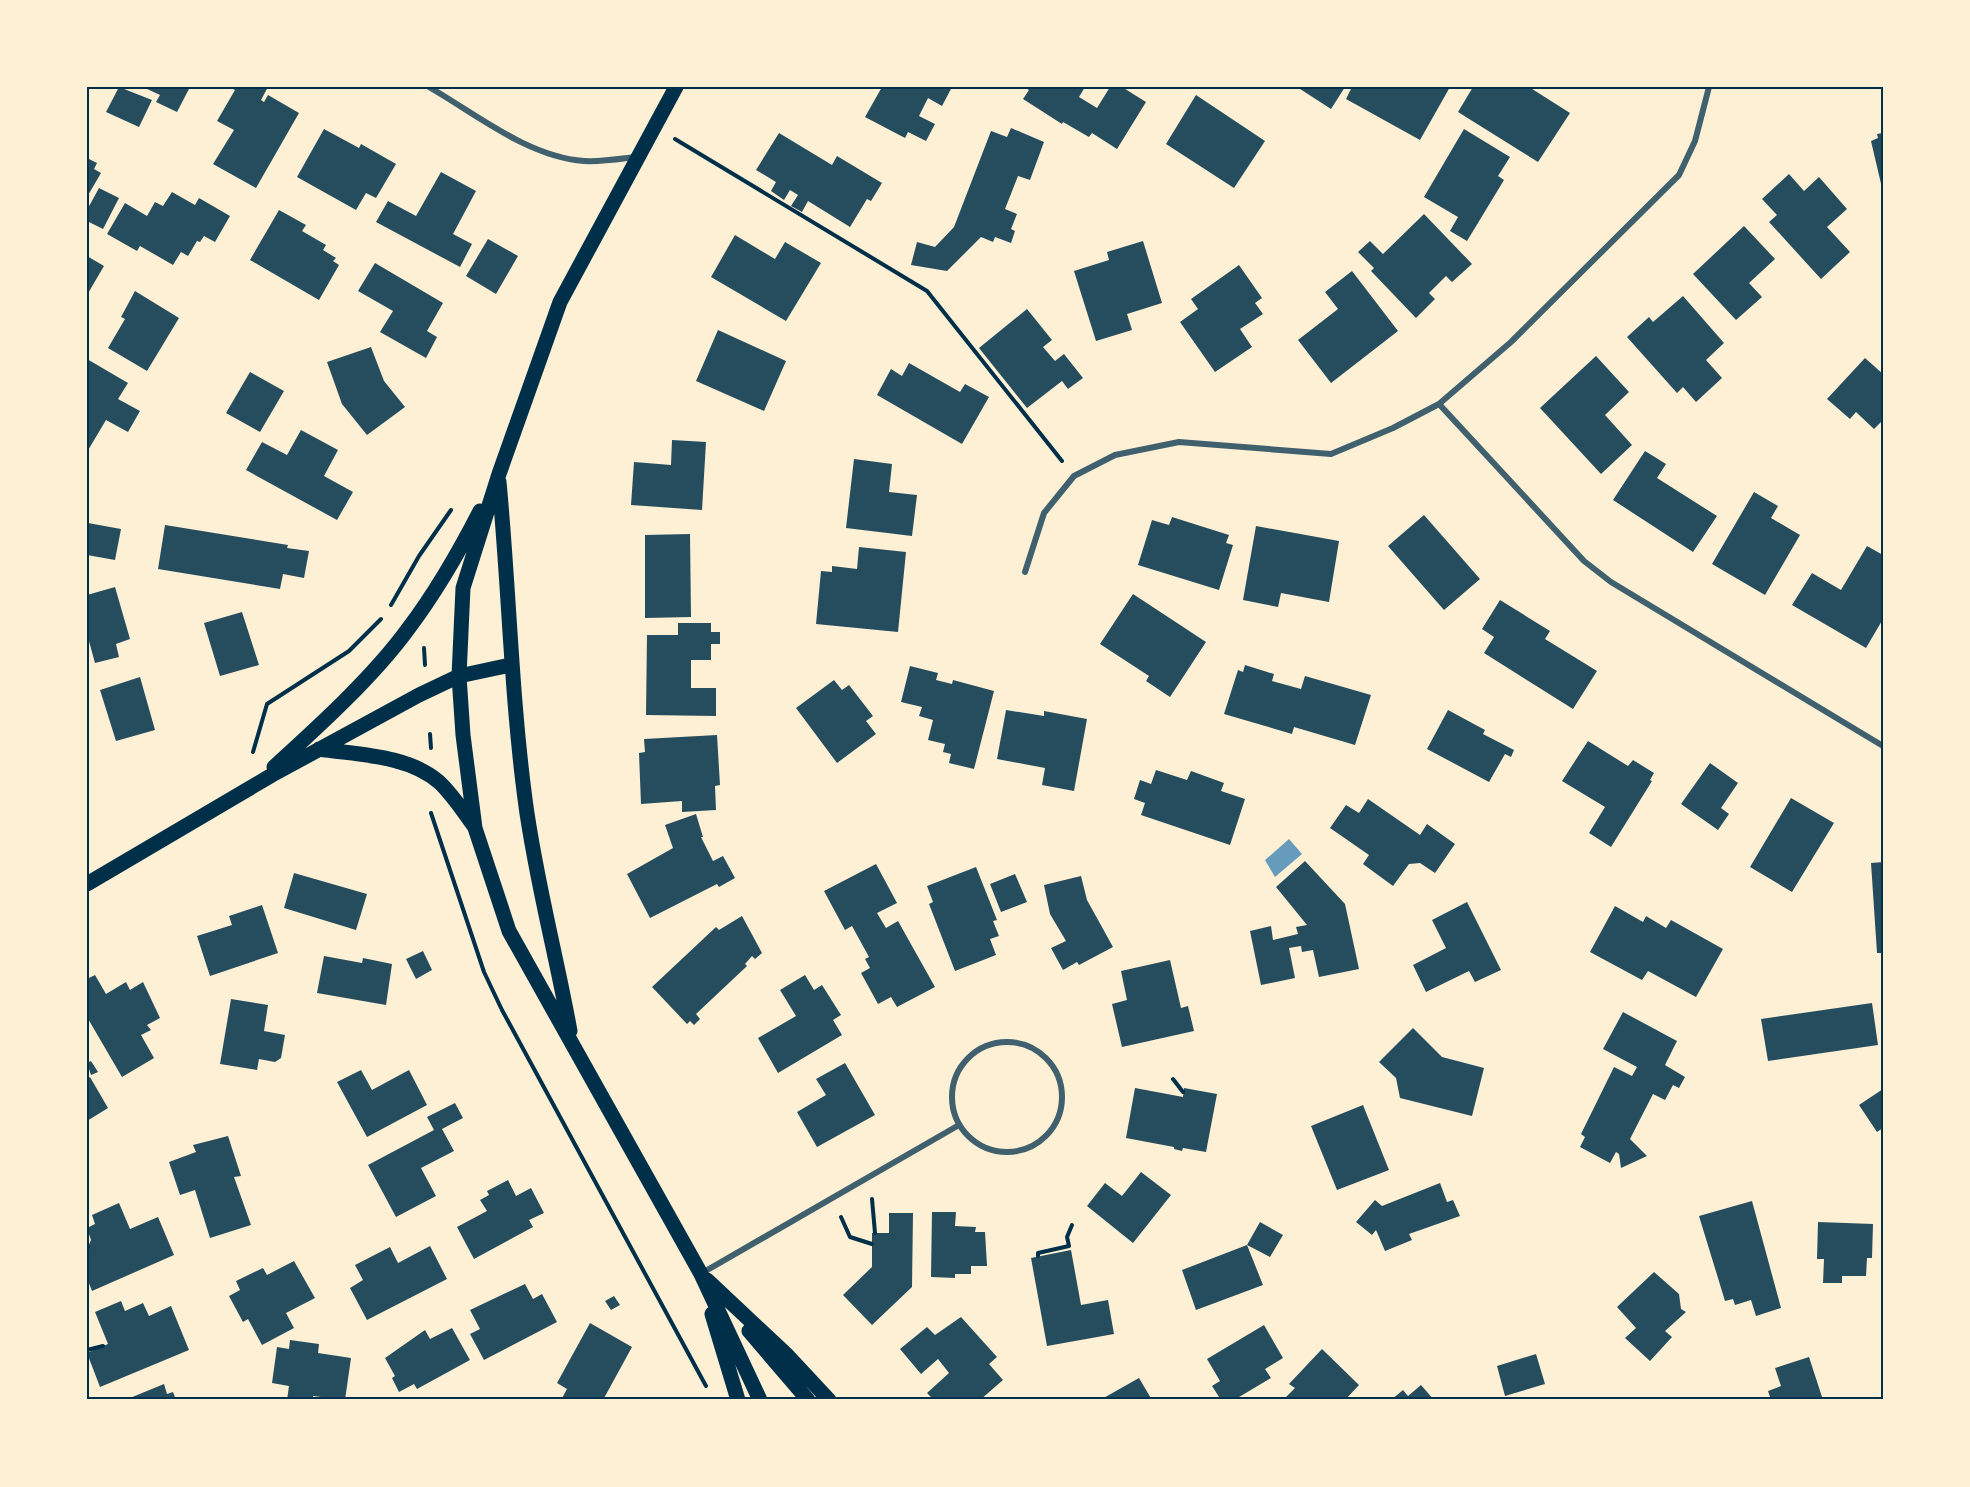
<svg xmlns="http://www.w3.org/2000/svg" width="1970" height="1487" font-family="Karla,sans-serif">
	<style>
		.water { fill: #669bbc }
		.building { fill: #264d5e }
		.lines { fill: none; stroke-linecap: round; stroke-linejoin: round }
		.path { stroke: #003049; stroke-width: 4 }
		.minor { stroke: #3f606c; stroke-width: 6 }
		.primary { stroke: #003049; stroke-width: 15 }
		.neatline { fill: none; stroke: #003049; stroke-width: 2 }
	</style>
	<rect width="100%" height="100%" fill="#fdf0d5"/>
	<!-- water -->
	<path class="water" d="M1289,839L1302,854L1275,877L1265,860Z"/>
	<!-- building -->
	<path class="building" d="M119,87L152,100L139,127L106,112Z
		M143,87H190L177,112L156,102L160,95Z
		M229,87H268L261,100L264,102L268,95L299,113L256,188L213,164L234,130L217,121L235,90Z
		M882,87H952L942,106L928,98L919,116L935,124L926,141L908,132L905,138L865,117Z
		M1023,87H1085L1079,97L1097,108L1110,87H1122L1146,102L1117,149L1092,133L1089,137L1063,122L1062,124L1023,99L1029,90Z
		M1297,87H1345L1331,109Z
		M1352,87H1450L1420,140L1346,99Z
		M1473,87H1529L1570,113L1538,162L1458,112Z
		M1196,95L1265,141L1234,188L1166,144Z
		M1011,128L1044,142L1030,180L1018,176L1005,209L1017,214L1011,229L1015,231L1011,243L995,237L993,242L981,237L947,271L911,265L917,242L935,247L954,227L991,131L1007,137Z
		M324,129L359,148L361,144L396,164L376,198L366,193L356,210L297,177Z
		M1464,129L1510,157L1498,176L1504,180L1467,241L1450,231L1458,217L1424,197Z
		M779,133L832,165L837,156L882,183L871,201L867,199L850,227L808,201L802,212L791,206L798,195L790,190L784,200L771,191L776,182L756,170Z
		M1883,133V188H1882L1871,141L1878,138L1877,134Z
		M87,158L97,163L94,169L101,173L87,197Z
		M441,172L476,191L453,234L472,244L460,267L376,222L388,201L416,216Z
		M1789,174L1804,191L1819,177L1847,209L1827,227L1850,252L1821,279L1769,222L1777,215L1762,199Z
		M99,188L119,198L103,229L87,221V210Z
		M172,192L195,205L199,198L230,216L215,242L204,236L200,242L197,241L188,256L181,252L173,265L140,246L137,251L107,234L125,203L147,216L155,202L163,206Z
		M279,210L306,225L302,231L326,245L323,250L336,258L333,261L339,265L319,300L250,260Z
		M1424,214L1472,264L1452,282L1446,276L1429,293L1435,299L1416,318L1371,271L1374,268L1358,252L1370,241L1383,254Z
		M1744,226L1775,259L1749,283L1762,297L1736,320L1693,274Z
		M735,235L775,259L785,242L821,263L786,321L711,277Z
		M488,239L518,256L496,294L466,276Z
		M1143,241L1162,303L1127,314L1132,330L1096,341L1074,271L1109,260L1107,252Z
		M87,256L104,266L87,295Z
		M375,263L443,303L427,331L437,337L426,358L380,332L393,311L358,291Z
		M1239,265L1262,298L1255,303L1263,314L1240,329L1252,347L1215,372L1180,322L1198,309L1191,299Z
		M1352,271L1398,331L1331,383L1298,340L1338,309L1325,292Z
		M135,291L179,318L147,371L108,348L125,319L121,317Z
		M1683,296L1724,343L1706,360L1722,378L1696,402L1683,387L1677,393L1627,337L1649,317L1653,322Z
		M1027,309L1052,340L1043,347L1055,361L1064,354L1083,378L1068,389L1062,381L1027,408L979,348Z
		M718,330L786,361L764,411L696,381Z
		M371,347L384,381L405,407L367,435L342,404L327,362Z
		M1596,356L1629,392L1605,415L1632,445L1601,474L1540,408Z
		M1865,358L1883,374V420L1874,429L1856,412L1850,419L1827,399Z
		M87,359L128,383L118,399L140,411L128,432L106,420L87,452Z
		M909,363L960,392L965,384L989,397L962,444L877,395L891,369L902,376Z
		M250,372L284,391L260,432L226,413Z
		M301,430L338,450L324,476L353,492L337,520L246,470L262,442L287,455Z
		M672,440L706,442L702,510L631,505L634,462L671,465Z
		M1645,451L1666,464L1657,478L1717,516L1693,552L1613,500Z
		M854,459L892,464L889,492L917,495L912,536L846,528Z
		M1754,492L1778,506L1771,518L1800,535L1765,595L1712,564Z
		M1424,515L1480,579L1444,610L1388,546Z
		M1172,517L1229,535L1226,543L1233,545L1219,590L1138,565L1152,520L1169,525Z
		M88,523L121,529L115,560L87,555Z
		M165,525L288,545L287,548L309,551L304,578L283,574L280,589L158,569Z
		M1256,526L1339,541L1329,602L1281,593L1278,607L1243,600Z
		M690,534L691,617L645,618V535Z
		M1867,546L1883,555V619L1866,648L1792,605L1812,573L1841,590Z
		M859,547L906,552L898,632L816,624L821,571L832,572V566L857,569Z
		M115,587L130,639L116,644L119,657L95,663L87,634V595Z
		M1133,594L1206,642L1170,697L1146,681L1149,676L1100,644Z
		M1500,600L1550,631L1545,639L1597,671L1573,709L1484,653L1494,637L1482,629Z
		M242,612L259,665L220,676L204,623Z
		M678,623H711V632H720V644H711V660H691V688H716V716L646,715L647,635H678Z
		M1245,665L1274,674L1272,681L1301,689L1305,676L1371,695L1355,745L1294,727L1292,734L1224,714L1238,670L1243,672Z
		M910,666L938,673L936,680L952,684L953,680L994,691L974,769L949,763L951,754L943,752L945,744L928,740L933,720L919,716L922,707L901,702Z
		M140,677L155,730L116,741L100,690Z
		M834,680L842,690L849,685L873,716L866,721L876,734L837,763L796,708Z
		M1006,710L1044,716V711L1087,719L1074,791L1042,785L1045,768L997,759Z
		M1448,710L1485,730L1483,734L1514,750L1511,757L1505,754L1489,782L1427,749Z
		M717,735L720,785L715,786L716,810L682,812V801L641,804L639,753L645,752L644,739Z
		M1588,741L1628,766L1633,760L1654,773L1650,780L1652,781L1611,847L1589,833L1605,807L1562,781Z
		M1710,763L1738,783L1721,808L1729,814L1718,830L1681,804Z
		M1156,770L1187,780L1191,771L1224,783L1221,791L1245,799L1230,845L1141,815L1145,803L1134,799L1140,780L1151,784Z
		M1791,798L1834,823L1792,892L1750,867Z
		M1368,799L1420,835L1427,824L1455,844L1435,873L1420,863L1409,864L1393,886L1363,864L1369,855L1330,828L1346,805L1359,813Z
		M696,814L703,837H701L713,861L723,856L735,878L719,887L717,884L650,918L627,874L673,848L665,825Z
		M1305,861L1345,904L1359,969L1319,977L1313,950L1302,952L1301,946L1289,948L1295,978L1261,985L1250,931L1271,926L1273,940L1298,934L1296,927L1307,925L1276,887Z
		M1883,862V953H1877L1871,863Z
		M876,864L897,903L877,913L886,928L898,921L935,987L897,1007L891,997L878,1004L861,973L870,968L865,959L869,957L852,926L845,930L824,891Z
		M976,867L997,920L993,921L999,936L990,939L996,955L955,971L929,904L933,902L927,886Z
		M294,873L367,894L356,930L284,908Z
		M1015,874L1027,902L1001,912L990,884Z
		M1081,876L1087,900L1113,947L1079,965L1077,962L1063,970L1051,948L1066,941L1050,914L1044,885Z
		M1467,902L1501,970L1475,982L1469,971L1426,992L1413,965L1446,948L1432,920Z
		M262,905L278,953L210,976L197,936L232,925L229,916Z
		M1615,906L1643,922L1646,916L1666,928L1671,920L1723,949L1696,997L1648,971L1642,980L1590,952Z
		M742,916L762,953L755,959L752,956L745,964L747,966L696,1014L700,1019L694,1025L690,1021L687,1024L652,987L716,927L719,930Z
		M423,951L432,970L416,979L406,959Z
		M324,956L362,963L363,958L392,964L386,1005L317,993Z
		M1170,960L1181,1008L1188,1006L1194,1031L1122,1047L1112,1004L1127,1000L1121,971Z
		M95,975L106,994L126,982L130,990L143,982L160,1018L147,1025L151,1030L141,1035L154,1058L122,1077L87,1017V979Z
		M805,975L814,990L822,985L841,1015L833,1020L842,1035L778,1073L758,1038L796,1016L780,990Z
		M231,999L268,1005L264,1031L285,1035L281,1058L275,1062L259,1059L257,1070L220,1064Z
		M1872,1003L1878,1045L1768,1061L1761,1019Z
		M1623,1012L1677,1041L1665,1065L1685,1077L1679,1088L1673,1085L1665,1100L1653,1094L1630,1139L1647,1156L1621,1168L1619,1154L1616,1152L1610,1163L1580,1147L1585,1137L1581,1134L1614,1067L1632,1076L1637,1067L1603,1049Z
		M1413,1028L1442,1057L1484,1068L1472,1116L1400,1098L1396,1078L1379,1062Z
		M91,1061L98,1072L91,1075L87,1063Z
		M845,1063L875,1115L817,1147L797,1112L826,1095L816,1079Z
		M361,1070L372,1090L409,1070L427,1105L367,1137L337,1082Z
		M90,1077L108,1108L87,1121V1079Z
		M1135,1088L1183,1097L1184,1088L1217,1094L1206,1152L1183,1148L1182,1151L1174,1149V1147L1126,1138Z
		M1883,1089V1128L1877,1132L1859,1105Z
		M455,1103L463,1118L442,1129L454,1151L421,1168L436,1196L396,1217L368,1165L434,1130L427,1117Z
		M1363,1105L1389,1170L1337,1190L1311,1126Z
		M228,1136L241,1176L234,1177L251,1225L210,1238L195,1190L180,1195L169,1162L196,1152L193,1145Z
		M1141,1172L1171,1195L1133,1243L1087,1206L1105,1183L1122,1196Z
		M508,1180L516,1196L531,1188L544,1213L529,1220L533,1227L474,1259L457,1227L487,1211L480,1200L489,1195L487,1191Z
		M1440,1183L1447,1202L1453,1200L1460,1216L1409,1234L1412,1240L1385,1251L1376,1230L1372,1235L1356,1222L1375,1200L1382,1206Z
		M1752,1201L1781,1308L1756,1316L1751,1300L1735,1305L1733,1299L1725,1301L1699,1216Z
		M119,1203L130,1229L158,1217L174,1255L92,1291L87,1278V1249L91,1240L87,1228L95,1224L92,1215Z
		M932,1212H956L955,1226L976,1227L975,1232H985L987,1266H971V1274H955V1278L931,1277Z
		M889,1213H913L912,1287L872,1325L843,1295L872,1267V1233H889Z
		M1260,1222L1283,1235L1270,1257L1247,1245L1263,1285L1196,1310L1182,1270L1247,1245Z
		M1818,1222L1873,1224L1872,1258H1867L1866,1276H1842V1283H1823L1824,1259H1817Z
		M430,1246L447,1279L367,1320L350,1288L363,1280L355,1265L390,1247L398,1263Z
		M1071,1250L1081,1305L1108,1300L1114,1334L1047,1346L1031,1258Z
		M294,1261L315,1298L286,1313L294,1328L262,1345L248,1319L243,1322L229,1296L240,1290L236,1281L263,1268L267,1275Z
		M1654,1272L1679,1294L1681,1309L1686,1312L1665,1331L1672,1337L1650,1361L1625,1338L1636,1328L1617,1307Z
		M525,1284L533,1299L542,1294L557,1322L484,1360L470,1334L480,1329L470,1310Z
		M614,1296L620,1305L611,1310L605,1301Z
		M121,1301L125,1311L143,1303L149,1316L171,1306L189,1350L100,1387L87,1353L108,1344L95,1312Z
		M961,1317L997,1357L989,1364L1003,1380L980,1400H934L927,1393L949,1373L938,1359L921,1374L900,1349L927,1327L935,1335Z
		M590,1323L632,1347L603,1400H561L567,1389L557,1383Z
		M1264,1325L1283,1358L1265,1369L1271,1378L1234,1400H1221L1212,1386L1220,1381L1207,1359Z
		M452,1328L470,1360L417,1389L414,1384L399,1392L392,1378L395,1376L385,1358L425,1330L430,1339Z
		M290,1340L319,1344L318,1353L351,1358L345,1400L313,1396V1400H287L289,1386L272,1383L277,1347L289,1349Z
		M1322,1349L1359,1385L1345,1400H1283L1295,1388L1289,1384Z
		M1536,1354L1545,1384L1505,1396L1497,1366Z
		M1809,1357L1823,1400H1771L1768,1391L1781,1386L1775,1368Z
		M1139,1378L1152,1400H1100Z
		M164,1384L167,1394L173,1392L176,1400H125Z
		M1421,1385L1434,1400H1391L1403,1390L1408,1396Z"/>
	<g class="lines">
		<!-- path -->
		<path class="path" d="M675,139L927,291L1062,461
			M391,605L419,556L451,510
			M424,648L425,665
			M430,734L431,748
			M253,752L267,704L349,651L381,619
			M431,813L484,972L502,1010L706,1386
			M1173,1079L1183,1092
			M872,1199L875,1233
			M841,1217L850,1237L872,1244
			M87,1247H88
			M1038,1256V1253L1069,1246L1067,1237L1072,1225
			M87,1350L103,1346"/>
		<!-- minor -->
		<path class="minor" d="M429,87C476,114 528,157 584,161C601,162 619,159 635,157
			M1439,404L1584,561L1611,582L1883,746
			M1025,572L1044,513L1074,476L1115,455L1179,442L1331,454L1393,428L1439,404L1511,342L1679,175L1695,141L1709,87
			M952 1097a55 55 0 1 1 110 0a55 55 0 1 1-110 0Z
			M702,1273L959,1125"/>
		<!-- primary -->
		<path class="primary" d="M676,87L560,302L499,474L463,588L459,676L463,735L475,828L509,931L701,1274L760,1400
			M499,482C509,587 511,693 525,799C535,877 556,953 570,1031
			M319,749C359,755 408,755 439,782C452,794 463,811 474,826
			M274,767C319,726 373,677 408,629C436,592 459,552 480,511
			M87,884L272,775L419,695L459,676L510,665
			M707,1280L788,1356L829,1400
			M712,1314L738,1400
			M749,1331L808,1400"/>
	</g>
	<!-- border -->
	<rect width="1970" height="1487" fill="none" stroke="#fdf0d5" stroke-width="177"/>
	<rect x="88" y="88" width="1794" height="1310" class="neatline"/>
</svg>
